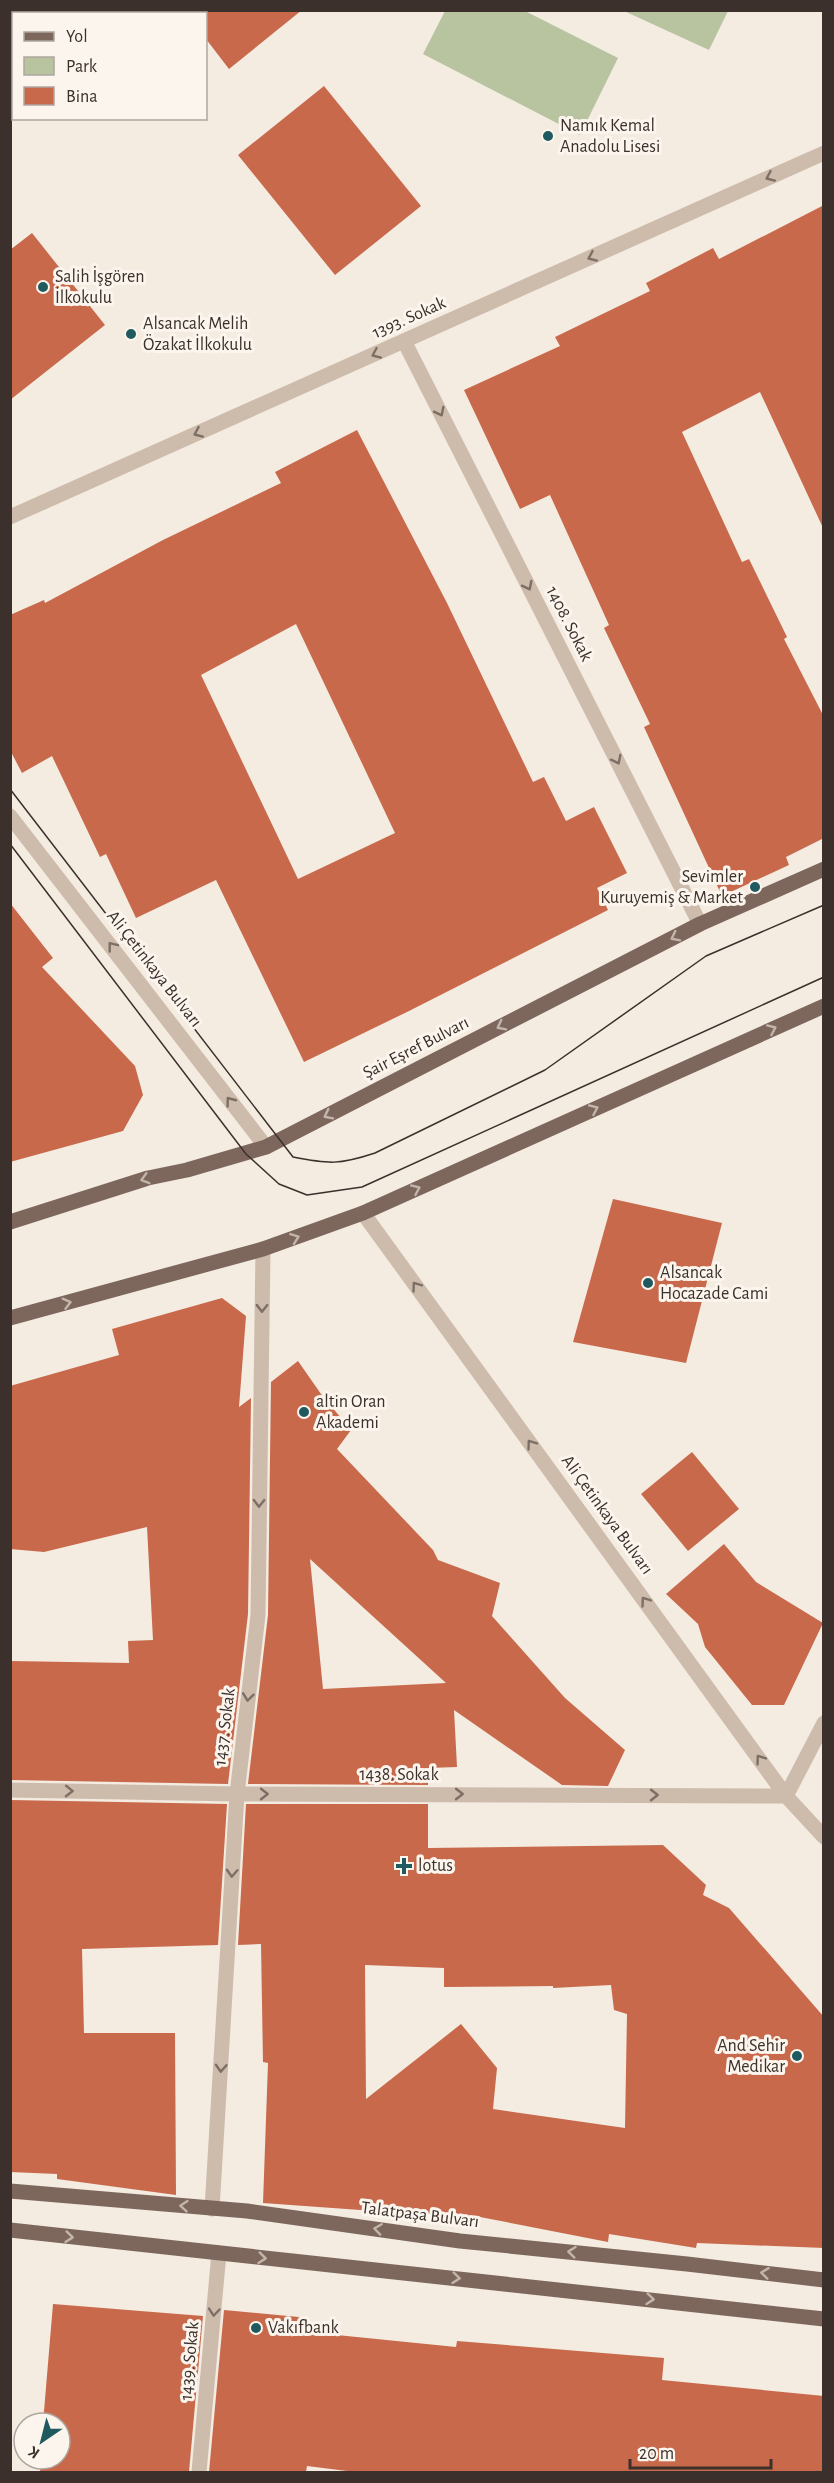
<svg xmlns="http://www.w3.org/2000/svg" width="834" height="2483" font-family="'Alegreya Sans',sans-serif">
	<style>
		.green { fill: #b8c4a0 }
		.building { fill: #c8694b; fill-rule: evenodd }
		.lines { fill: none; stroke-linecap: round; stroke-linejoin: round }
		.minor { stroke: #cdbbac; stroke-width: 15 }
		.major { stroke: #7d675c; stroke-width: 15 }
		.tram { stroke: #3b302b; stroke-width: 1.5 }
		.oneway { stroke: #7d6f65 }
		.oneway2 { stroke: #c2b5ac }
		.poi-dot { fill: #1f5a5e; stroke: #fbf5ee; stroke-width: 2 }
		.labels { text-anchor: middle; dominant-baseline: central; stroke-width: 6; stroke-linejoin: round; paint-order: stroke }
		.poi-label { font-size: 18px; fill: #3b302b; stroke: #fbf5ee; text-anchor: start }
		.street-label { font-size: 18px; fill: #3b302b; stroke: #fbf5ee }
	</style>
	<rect width="100%" height="100%" fill="#f4ebe1"/>
	<!-- green -->
	<path class="green" d="M525,11L618,58L580,135L423,54L445,11Z
		M624,11L728,10V11L709,50Z"/>
	<!-- building -->
	<path class="building" d="M206,10H302L229,69L206,39Z
		M324,86L421,206L335,275L238,155Z
		M824,205V530L760,392L682,432L742,562L749,559L787,637L784,639L824,717V838L786,857L789,865L722,896L644,727L650,724L604,628L609,625L550,495L520,509L464,390L560,346L555,337L650,291L646,283L713,248L719,259Z
		M32,233L105,325L10,400V250Z
		M357,430L447,603L533,782L544,777L566,821L594,807L627,873L597,888L608,910L409,1011L304,1062L216,880L136,918L106,854L100,857L52,756L22,773L10,750V615L44,600L45,603L163,540L281,483L275,472ZM296,624L395,833L298,879L201,675Z
		M10,903L53,958L42,967L135,1066L143,1095L123,1131L10,1162Z
		M613,1199L722,1223L686,1363L573,1342Z
		M222,1298L246,1316L239,1407L251,1398L248,1614L228,1784L10,1780V1661L129,1663L128,1641L153,1640L147,1527L44,1552L10,1549V1386L119,1355L112,1329Z
		M298,1361L321,1394L351,1430L337,1449L433,1550L438,1560L500,1583L492,1616L565,1698L625,1750L608,1786L562,1785L454,1710L457,1767L428,1768V1785L248,1784L268,1615L271,1382ZM310,1559L446,1683L323,1689Z
		M692,1452L739,1509L688,1551L641,1494Z
		M724,1544L756,1582L823,1623L784,1705H752L705,1647L698,1624L666,1594Z
		M10,1800L227,1804L218,1945L82,1949L84,2033H175L176,2195L57,2179V2174L10,2172Z
		M246,1804H428V1848L663,1845L706,1885L703,1895L729,1908L824,2017V2248L697,2243L696,2248L609,2234L608,2242L480,2217L479,2219L402,2211V2213L263,2203L268,2063L263,2062L261,1944L238,1945ZM365,1965L444,1968V1987L553,1986V1988L611,1985L614,2010L627,2014L625,2128L493,2109L497,2068L461,2024L366,2099Z
		M53,2304L203,2316L189,2472H40L41,2459H60V2423H43Z
		M224,2310L309,2318L307,2332L456,2347L457,2341L664,2358L662,2380L824,2396V2472H355L307,2466L306,2472H209Z"/>
	<g class="lines">
		<!-- minor -->
		<path class="minor" d="M404,341L700,924
			M10,517L824,153
			M10,816L266,1147
			M363,1213L786,1796L824,1837
			M10,1790L237,1794L786,1796L824,1723
			M212,2209L237,1794L258,1615L263,1249
			M199,2472L219,2253"/>
		<!-- major -->
		<path class="major" d="M10,1222L148,1178L187,1170L266,1147L700,924L824,869
			M10,1318L263,1249L363,1213L824,1006
			M10,2191L247,2211L460,2241L687,2264L824,2280
			M10,2230L824,2319"/>
		<!-- tram -->
		<path class="tram" d="M10,789L293,1157C329,1164 339,1165 375,1153L545,1070L706,956L824,905
			M10,844L246,1154L279,1184L307,1195L362,1187L824,977"/>
	</g>
	<!-- one-way arrows -->
	<defs><path id="oneway-chevron" d="M-2-3.5L2.5 0L-2 3.5" fill="none" stroke-width="1.6" stroke-linecap="round" stroke-linejoin="round" transform="scale(1.5)"/></defs>
	<g class="oneway">
		<use href="#oneway-chevron" transform="translate(770 177) rotate(156)"/>
		<use href="#oneway-chevron" transform="translate(592 257) rotate(156)"/>
		<use href="#oneway-chevron" transform="translate(376 354) rotate(156)"/>
		<use href="#oneway-chevron" transform="translate(440 412) rotate(63)"/>
		<use href="#oneway-chevron" transform="translate(198 433) rotate(156)"/>
		<use href="#oneway-chevron" transform="translate(528 586) rotate(63)"/>
		<use href="#oneway-chevron" transform="translate(617 760) rotate(63)"/>
		<use href="#oneway-chevron" transform="translate(112 946) rotate(-128)"/>
		<use href="#oneway-chevron" transform="translate(230 1101) rotate(-127)"/>
		<use href="#oneway-chevron" transform="translate(416 1286) rotate(-126)"/>
		<use href="#oneway-chevron" transform="translate(262 1308) rotate(91)"/>
		<use href="#oneway-chevron" transform="translate(531 1444) rotate(-126)"/>
		<use href="#oneway-chevron" transform="translate(259 1503) rotate(91)"/>
		<use href="#oneway-chevron" transform="translate(645 1601) rotate(-126)"/>
		<use href="#oneway-chevron" transform="translate(248 1697) rotate(97)"/>
		<use href="#oneway-chevron" transform="translate(760 1759) rotate(-126)"/>
		<use href="#oneway-chevron" transform="translate(69 1791) rotate(1)"/>
		<use href="#oneway-chevron" transform="translate(264 1794)"/>
		<use href="#oneway-chevron" transform="translate(459 1794)"/>
		<use href="#oneway-chevron" transform="translate(654 1795)"/>
		<use href="#oneway-chevron" transform="translate(232 1873) rotate(93)"/>
		<use href="#oneway-chevron" transform="translate(221 2068) rotate(93)"/>
		<use href="#oneway-chevron" transform="translate(214 2312) rotate(95)"/>
	</g>
	<g class="oneway2">
		<use href="#oneway-chevron" transform="translate(675 937) rotate(153)"/>
		<use href="#oneway-chevron" transform="translate(501 1026) rotate(153)"/>
		<use href="#oneway-chevron" transform="translate(772 1029) rotate(-24)"/>
		<use href="#oneway-chevron" transform="translate(594 1109) rotate(-24)"/>
		<use href="#oneway-chevron" transform="translate(328 1115) rotate(153)"/>
		<use href="#oneway-chevron" transform="translate(145 1179) rotate(164)"/>
		<use href="#oneway-chevron" transform="translate(416 1189) rotate(-24)"/>
		<use href="#oneway-chevron" transform="translate(295 1238) rotate(-20)"/>
		<use href="#oneway-chevron" transform="translate(67 1303) rotate(-15)"/>
		<use href="#oneway-chevron" transform="translate(184 2206) rotate(-175)"/>
		<use href="#oneway-chevron" transform="translate(378 2229) rotate(-172)"/>
		<use href="#oneway-chevron" transform="translate(69 2237) rotate(6)"/>
		<use href="#oneway-chevron" transform="translate(572 2252) rotate(-174)"/>
		<use href="#oneway-chevron" transform="translate(262 2258) rotate(6)"/>
		<use href="#oneway-chevron" transform="translate(765 2273) rotate(-173)"/>
		<use href="#oneway-chevron" transform="translate(456 2278) rotate(6)"/>
		<use href="#oneway-chevron" transform="translate(650 2299) rotate(6)"/>
	</g>
	<!-- markers -->
	<g class="poi-dot">
		<circle cx="548" cy="136" r="6"/>
		<circle cx="43" cy="287" r="6"/>
		<circle cx="131" cy="334" r="6"/>
		<circle cx="755" cy="887" r="6"/>
		<circle cx="648" cy="1283" r="6"/>
		<circle cx="304" cy="1412" r="6"/>
		<path d="M401 1857h6v6h6v6h-6v6h-6v-6h-6v-6h6z"/>
		<circle cx="797" cy="2056" r="6"/>
		<circle cx="256" cy="2328" r="6"/>
	</g>
	<g class="labels">
		<!-- poi labels -->
		<g class="poi-label">
			<text x="560" y="126">Namık Kemal<tspan x="560" dy="21">Anadolu Lisesi</tspan></text>
			<text x="55" y="277">Salih İşgören<tspan x="55" dy="21">İlkokulu</tspan></text>
			<text x="143" y="324">Alsancak Melih<tspan x="143" dy="21">Özakat İlkokulu</tspan></text>
			<text x="743" y="877" text-anchor="end">Sevimler<tspan x="743" dy="21">Kuruyemiş &amp; Market</tspan></text>
			<text x="660" y="1273">Alsancak<tspan x="660" dy="21">Hocazade Cami</tspan></text>
			<text x="316" y="1402">altin Oran<tspan x="316" dy="21">Akademi</tspan></text>
			<text x="418" y="1866">lotus</text>
			<text x="785" y="2046" text-anchor="end">And Sehir<tspan x="785" dy="21">Medikar</tspan></text>
			<text x="268" y="2328">Vakıfbank</text>
		</g>
		<!-- street labels -->
		<g class="street-label">
			<text transform="translate(409 318) rotate(-24)">1393. Sokak</text>
			<text transform="translate(569 624) rotate(63)">1408. Sokak</text>
			<text transform="translate(154 969) rotate(52)">Ali Çetinkaya Bulvarı</text>
			<text transform="translate(416 1048) rotate(-27)">Şair Eşref Bulvarı</text>
			<text transform="translate(607 1515) rotate(54)">Ali Çetinkaya Bulvarı</text>
			<text transform="translate(225 1727) rotate(-83)">1437. Sokak</text>
			<text x="399" y="1775">1438. Sokak</text>
			<text transform="translate(420 2215) rotate(7)">Talatpaşa Bulvarı</text>
			<text transform="translate(190 2361) rotate(-85)">1439. Sokak</text>
		</g>
	</g>
	<!-- border -->
	<rect width="834" height="2483" fill="none" stroke="#3b302b" stroke-width="24"/>
	<!-- legend -->
	<rect x="12" y="12" width="195" height="108" fill="#fbf5ee" stroke="#aea6a0" stroke-width="1.5"/>
	<rect x="24" y="32" width="30" height="9" fill="#7d675c" stroke="#aea6a0" stroke-width="1.5"/>
	<text x="66" y="42" font-size="18" fill="#3b302b">Yol</text>
	<rect x="24" y="57" width="30" height="18" fill="#b8c4a0" stroke="#aea6a0" stroke-width="1.5"/>
	<text x="66" y="72" font-size="18" fill="#3b302b">Park</text>
	<rect x="24" y="87" width="30" height="18" fill="#c8694b" stroke="#aea6a0" stroke-width="1.5"/>
	<text x="66" y="102" font-size="18" fill="#3b302b">Bina</text>
	<!-- north arrow -->
	<g transform="translate(42 2441) rotate(215)"><circle r="28" fill="#fbf5ee" stroke="#aea6a0" stroke-width="1.5"/>
	<path d="M0-4.5L10 22L0 15L-10 22Z" fill="#1f5a5e"/>
	<text y="-9" font-size="16" font-weight="bold" text-anchor="middle" fill="#3b302b">K</text>
	</g>
	<!-- scale -->
	<path d="M630 2459v9h141v-9" fill="none" stroke="#3b302b" stroke-width="3"/>
	<text x="639" y="2459" font-size="18" fill="#3b302b" stroke="#fbf5ee" stroke-width="4.5" paint-order="stroke">20 m</text>
</svg>
